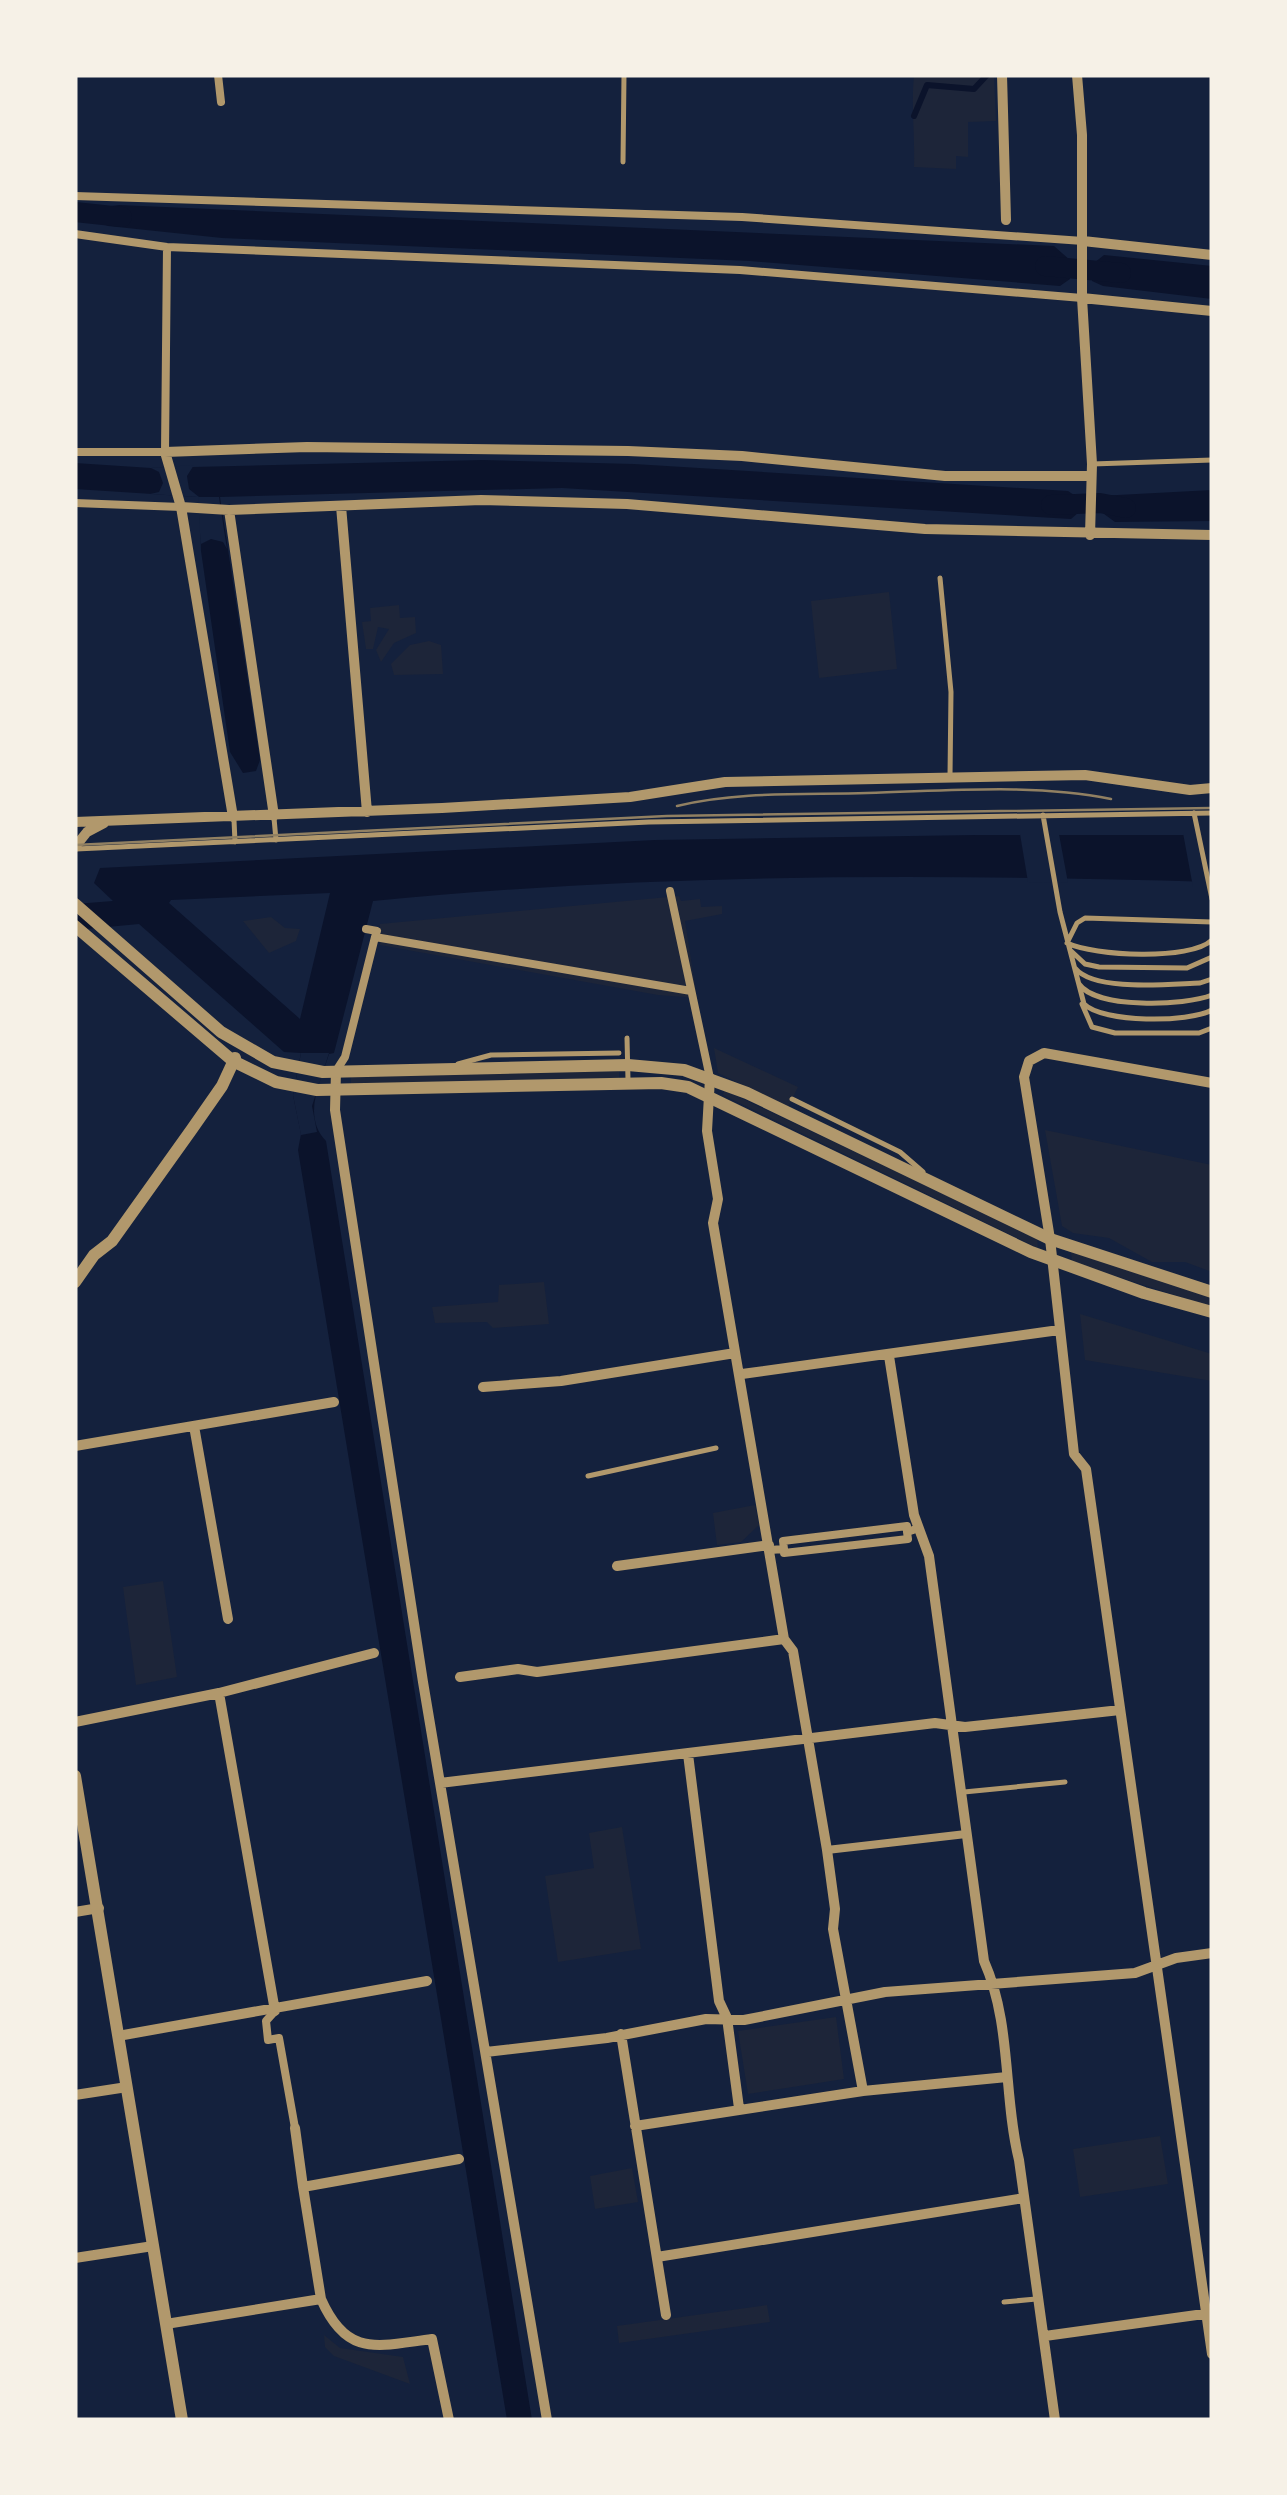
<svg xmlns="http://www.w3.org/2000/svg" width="1287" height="2495" font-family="Karla,sans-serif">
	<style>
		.green { fill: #1d2539 }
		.water { fill: #0b132b; fill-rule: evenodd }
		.pier { fill: #14213d }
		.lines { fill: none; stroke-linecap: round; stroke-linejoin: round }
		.stream { stroke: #0b132b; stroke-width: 6 }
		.canal { stroke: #0b132b; stroke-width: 20 }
		.service { stroke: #b1986c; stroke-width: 5 }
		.pedestrian { stroke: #b1986c; stroke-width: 8 }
		.minor { stroke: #b1986c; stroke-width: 10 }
		.tertiary { stroke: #b1986c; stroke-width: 12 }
		.tram { stroke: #918062; stroke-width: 2.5 }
	</style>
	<rect width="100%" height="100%" fill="#14213d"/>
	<!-- green -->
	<path class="green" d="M914,75H994L996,121L968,122V157L956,156V169L914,167C915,134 911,108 914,75Z
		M889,592L897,669L819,678L811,601Z
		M399,605L400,618L415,617L416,633L394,643L381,662L376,650L389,629L378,627L373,649H366L362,622L371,621L370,608Z
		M429,641L441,645L443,674L394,675L391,664L410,645Z
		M679,896L681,901L700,899L701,907L722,906V914L685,921L697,998L658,995L380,945V924Z
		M271,917L285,928L300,929L296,941L269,953L243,921Z
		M714,1048L798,1087L788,1107L718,1073Z
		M619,1071V1078L351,1086V1077Z
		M724,1090L1037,1238L1038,1248L723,1095Z
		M1045,1130L1212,1165V1272L1185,1262H1152L1109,1238L1073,1233L1062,1226Z
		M1071,1252L1212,1297V1307L1072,1262Z
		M544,1282L549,1324L493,1328L487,1322L435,1323L432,1307L498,1302L499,1285Z
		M1080,1314L1212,1354V1381L1085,1360Z
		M755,1505L759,1525L741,1542L717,1545L713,1513Z
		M163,1581L177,1677L136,1685L123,1587Z
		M622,1827L641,1949L558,1962L545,1876L594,1868L589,1833Z
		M836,2017L844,2079L748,2094L738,2031Z
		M1160,2136L1168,2184L1080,2197L1073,2149Z
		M632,2168L638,2202L595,2209L590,2176Z
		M767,2305L770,2322L619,2343L617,2326Z
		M324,2335L340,2348L403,2357L410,2384L334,2356L325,2347Z"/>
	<!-- water -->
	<path class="water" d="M119,205L1054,246L1071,261L1070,279L1060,286L750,261L222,238L108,226L96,221V208Z
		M1104,255L1212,266V299L1103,286L1092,281L1094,263Z
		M483,460L634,464L1068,491L1077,497L1078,513L1071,519L562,488L220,497L260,760L256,771L243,773L230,752L201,551L199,497L75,489V463L151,468Z
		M1212,490V521L1115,522L1100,511L1099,496Z
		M975,835H1212V882C932,874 653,873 373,901L334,1053L329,1054C320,1083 302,1116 326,1141L532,2420H507L298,1150L301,1134L293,1095L301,1053L284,1052L139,924L75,930V904L113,901L94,883L100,868L655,840ZM330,893L300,1019L169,903L171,900Z"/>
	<!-- pier -->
	<path class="pier" d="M194,465L187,476L189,489L199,497H219L227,549L223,542L211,539L201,544V551L198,497L150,494L159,492L163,483L159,472L151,468Z
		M1183,833H1212V887H1193Z
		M1020,834H1059L1068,883L1028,882Z
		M301,1053H329L312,1106L317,1132L301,1135L293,1095Z"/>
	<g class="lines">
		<!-- stream -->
		<path class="stream" d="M914,116L927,85L974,89L987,75"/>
		<!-- canal -->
		<path class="canal" d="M75,212L122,217
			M1045,266L1121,273
			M1051,505L1100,503L1126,508"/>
		<!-- service -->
		<path class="service" d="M623,162L624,75
			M1092,464L1212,460
			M940,578L951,692L950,776
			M1194,813L1212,899
			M1043,815L1060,912L1084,1004C1103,1023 1188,1023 1212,1010
			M274,818L276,840
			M234,820L235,842
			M76,849L649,822L1212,813
			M1068,941L1077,923L1085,918L1212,922
			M1067,943C1094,956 1190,961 1212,940
			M1070,950L1085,964L1099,967L1187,968L1212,957
			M1075,968C1094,992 1169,984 1200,983L1212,979
			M1079,984C1096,1009 1185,1006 1212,995
			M1082,1004L1092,1027L1115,1033H1199L1212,1028
			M627,1038L628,1080
			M458,1064L491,1055L619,1053
			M792,1099L900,1152L923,1172
			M588,1476L716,1448
			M964,1792L1065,1782
			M1004,2302L1036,2299"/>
		<!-- pedestrian -->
		<path class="pedestrian" d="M218,75L221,102
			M75,196L742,217L1083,241
			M75,234L167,247L740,270L1082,298
			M75,452H165L167,247
			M75,503L181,507
			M670,891L710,1078
			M375,937L691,991
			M336,1071L345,1057L375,937L377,931L366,929
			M784,1549V1553L908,1539L907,1532
			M770,1550L784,1549L783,1541L907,1526V1532L919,1528
			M827,1850L966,1834
			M275,2011L266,2021L268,2040L279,2038L295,2128"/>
		<!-- minor -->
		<path class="minor" d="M1002,75L1006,220
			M1077,75L1082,135V298L1092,464L1090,535
			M1083,241L1212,255
			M1082,298L1212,311
			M341,506L367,812
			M181,507L229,510L481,500L627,504L925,529L1212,535
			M229,510L274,816
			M233,817L181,507L165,452L307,447L628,451L742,456L945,476H1090
			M75,822L442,808L630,797L725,782L1085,775L1190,790L1212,788
			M75,847L87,832L104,823
			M336,1071L335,1110L423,1682L547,2420
			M710,1078L707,1131L718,1199L713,1223L784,1639L793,1651L827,1850L835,1909L833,1929L863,2091
			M1212,1083L1044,1053L1029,1061L1024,1077L1050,1239L1074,1454L1086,1469L1212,2354
			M889,1356L914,1515L929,1556L984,1961C1012,2024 1003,2095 1019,2160L1055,2420
			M742,1374L1059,1330
			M483,1387L561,1381L735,1353
			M194,1426L228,1619
			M75,1446L334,1402
			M617,1566L769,1545
			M460,1677L518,1669L537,1672L784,1639
			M219,1693L275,2011
			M75,1722L219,1693L374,1653
			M688,1754L719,2001L727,2018L739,2108
			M440,1783L935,1723L965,1727L1120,1710
			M75,1912L99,1908
			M621,2034L666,2315
			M118,2036L427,1981
			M486,2052L607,2038L706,2019L744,2020L885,1992L1135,1973L1176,1958L1212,1953
			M75,2095L127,2087
			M635,2126L863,2091L1007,2077
			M295,2128L303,2187
			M657,2257L1024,2198
			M75,2258L153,2246
			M321,2299C347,2358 377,2346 432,2339L449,2420
			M166,2324L321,2299L303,2187L459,2159
			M1045,2336L1211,2313"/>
		<!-- tertiary -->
		<path class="tertiary" d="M75,904L221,1032L273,1062L323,1072L628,1065L684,1070L747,1093L1050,1239L1212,1292
			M75,926L233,1061L276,1082L317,1090L661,1083L688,1087L1031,1252L1144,1293L1212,1312
			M75,1282L94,1255L112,1241L192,1129L222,1086L235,1058
			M75,1776L182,2420"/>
		<!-- tram -->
		<path class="tram" d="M677,806C739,791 805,795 867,793C947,791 1033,783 1111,799
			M75,845L667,816L1212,808"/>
	</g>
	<!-- border -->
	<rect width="1287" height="2495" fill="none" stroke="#f6f1e7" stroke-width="155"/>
</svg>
